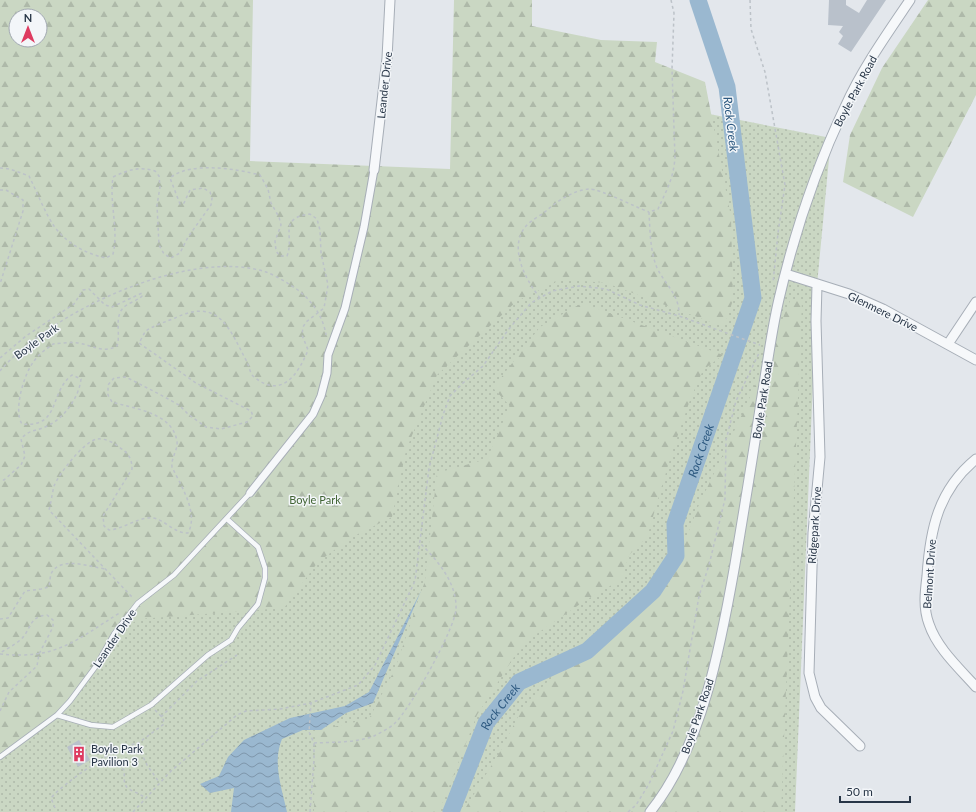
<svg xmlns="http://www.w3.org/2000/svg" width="976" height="812" font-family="Lato,sans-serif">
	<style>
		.grass { fill: url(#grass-dots) }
		.forest { fill: url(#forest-firs); fill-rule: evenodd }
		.water { fill: url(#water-waves) }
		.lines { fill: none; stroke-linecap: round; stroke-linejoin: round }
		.river { stroke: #9ab8d0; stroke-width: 17 }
		.building { fill: #b9c1cb }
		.service-casing { stroke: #a7aeb7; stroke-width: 6 }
		.pedestrian-casing { stroke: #a7aeb7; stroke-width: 9 }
		.minor-casing { stroke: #a7aeb7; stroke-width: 11 }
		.path { stroke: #bcc2c8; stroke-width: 1.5; stroke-dasharray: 3 3; stroke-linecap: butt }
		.service { stroke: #f6f8fa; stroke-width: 4.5 }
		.pedestrian { stroke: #f6f8fa; stroke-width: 7 }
		.minor { stroke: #f6f8fa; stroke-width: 9 }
		.labels { text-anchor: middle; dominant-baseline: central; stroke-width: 3; stroke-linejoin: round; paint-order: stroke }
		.street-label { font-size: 11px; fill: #283647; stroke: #f3f6f9 }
		.park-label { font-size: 11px; fill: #416434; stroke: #f3f6f9 }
		.poi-label { font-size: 11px; fill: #283647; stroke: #f3f6f9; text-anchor: start }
		.water-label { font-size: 12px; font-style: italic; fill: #2d5980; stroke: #f3f6f9 }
	</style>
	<defs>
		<pattern id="grass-dots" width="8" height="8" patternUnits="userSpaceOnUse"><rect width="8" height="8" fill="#cad7c3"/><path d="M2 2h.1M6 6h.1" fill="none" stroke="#aeb9a9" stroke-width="1.8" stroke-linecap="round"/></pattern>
		<pattern id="forest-firs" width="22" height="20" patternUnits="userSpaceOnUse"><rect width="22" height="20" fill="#cad7c3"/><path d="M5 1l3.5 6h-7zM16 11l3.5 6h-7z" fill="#aeb9a9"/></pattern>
		<pattern id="water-waves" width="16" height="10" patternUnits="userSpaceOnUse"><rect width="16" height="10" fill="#9ab8d0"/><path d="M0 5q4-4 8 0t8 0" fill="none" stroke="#7e96ab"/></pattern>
	</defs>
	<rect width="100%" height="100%" fill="#e3e7ec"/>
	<!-- grass -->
	<path class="grass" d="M577,88L831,138L817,285L795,812H0V102L183,179L444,191Z"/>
	<!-- forest -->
	<path class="forest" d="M0,0H253L250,161L450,169L454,0H532V26L601,40L657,42L655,62L705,82L731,217L733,300L724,327L606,283L562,279L517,301L437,375L406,450L392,517L352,537L318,562L284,608L139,619L114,634L96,666L57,715L0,757ZM16,16H40V40H16Z
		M928,0H976V95L913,217L843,182L850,135L882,68Z
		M802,299L781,812H463L501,750L522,709L546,683L608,643L670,581L698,507L747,404L790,301Z
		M582,303L723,355L703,370L690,400L672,452L647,537L629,555L622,579L586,600L535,635L514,657L477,715L439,812H314L315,731L369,719L395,669L425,581L437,473L487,459L510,406L493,388L540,327Z"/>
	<!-- water -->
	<path class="water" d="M421,591L373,703L346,713L321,730H303L282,739C272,762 282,789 287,812H231L234,788L210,793L200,784L219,776L228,757L244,740L290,718L345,706L369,692Z"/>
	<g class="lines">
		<!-- river -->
		<path class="river" id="s1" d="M451,812L486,723L519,682L587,651L653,591L676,556L675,524L753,298L727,87L698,0"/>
	</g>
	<!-- building -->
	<path class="building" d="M829,0H846V5L859,13L867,0H886L851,52L838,44L843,36L839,32L843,26L828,25Z
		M79,740L90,760L78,767L67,747Z"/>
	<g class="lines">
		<!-- service casing -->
		<g class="service-casing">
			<path id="service" d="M57,715L91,725L113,727L151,705L208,655L231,640L238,628L258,604L265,578V568L258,547L227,519
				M0,757L57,715L70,701L96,666L114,634L138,603L174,575L250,493"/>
		</g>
		<!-- pedestrian casing -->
		<g class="pedestrian-casing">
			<path id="pedestrian" d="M250,493L313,414L321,396L327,373L328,355L345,308L364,227L374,170"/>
		</g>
		<!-- minor casing -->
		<g class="minor-casing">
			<path id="minor" d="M374,170L387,58L390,0
				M786,274L849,294L883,309L976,360
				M817,285L816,321L820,457L813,533L809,673L815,697L821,708L860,746
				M948,344L976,302
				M976,459C938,490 930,530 927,576C925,592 923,608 929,624C937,648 959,668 976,687
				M650,812C702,748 721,644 735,564C744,510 753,456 761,402C767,368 771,333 779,299C794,234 816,168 845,107C862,69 887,34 910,0"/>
		</g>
		<!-- path -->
		<path class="path" d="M671,0L674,13L672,69L675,158C673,180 667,189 658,209L649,212C650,230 650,251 657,268C665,284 680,296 679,315
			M750,0L751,29L765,72L785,185L778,233L773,283
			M0,168L10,169L29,176C37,192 45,213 54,226C66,243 86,254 106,258L113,254C119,229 109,203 113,177C128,170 139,166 155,171L159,176L160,187L157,205L159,245L164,254L171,258L180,253L188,237L211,205L212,198L210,192L203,188L190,190L184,203L180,204L170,178C190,161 237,169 260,175L268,189L271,203L279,217L281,225L275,241L276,251L280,256H287C295,237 277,218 310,214L317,219L320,230L321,253L328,285L324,308L306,322L303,327L302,335L308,350C298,375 281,400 253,376C250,373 249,366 247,362C229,328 219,297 175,318C168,321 149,327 145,332C143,335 141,340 139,343L196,383L251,411L253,416L247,422L221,429L206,427L189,415L179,405L159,394L126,377L114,378L108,385V395L112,402C134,409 172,412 177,441C178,451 171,457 172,467C181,486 199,513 188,533C173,534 163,516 148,518C135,519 123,529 109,530L104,526L103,516L132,469C132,458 128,453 119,447C113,442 104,438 97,439C83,442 59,474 54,486C52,494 51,503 49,510L133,598
			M0,190H6L23,200V211L0,284
			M540,298C525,279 508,247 526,226C531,220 540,216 546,211C557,201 574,190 589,189C601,189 635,207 649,212
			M0,358L26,336L74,304L83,290L89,289L105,305L112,307L142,293V296L140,298C135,301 127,304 123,308C114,318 121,334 117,346C102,354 93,345 78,343C70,342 61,343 53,344C46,349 39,354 34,361C24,374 13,410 22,424C61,428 49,392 72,375L81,379C79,398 63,420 45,427C36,431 28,430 21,439L25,456L21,465L4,480L0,479
			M0,371C50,312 189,247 266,272C274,275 283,280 290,285C308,295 323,314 326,335
			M0,619L8,618L25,591L41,589L49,587C50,582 50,575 52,572C62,556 91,567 105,569
			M0,654C57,660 76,640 121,612
			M155,710L163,718L164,724L137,744L147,765L159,782
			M0,711L9,692L37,666L39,654L53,627V620L47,615C27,617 32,631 19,641C13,646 6,649 0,653
			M161,717L197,681L237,655
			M314,743C333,742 356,743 374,736C380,733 390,728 395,723C410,709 455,629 456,609C457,583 438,561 421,544
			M108,757L124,770C125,775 123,782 126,786C129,791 140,793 145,798
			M55,808L51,798C61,785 122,742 137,744
			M133,812L171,771L237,715L246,711L280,709L311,703L358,685L375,665L415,581L429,468L443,415L450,396L463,383L483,366L508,330L531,303L552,291L579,286L606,289L640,305L679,316L760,345
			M310,812L314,759V743L309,732L311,703
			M628,812L636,805L649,784L673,731L683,691L699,596L709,565L725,499L726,440L736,401L759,353"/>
		<!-- service -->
		<use href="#service" class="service"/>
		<!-- pedestrian -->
		<use href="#pedestrian" class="pedestrian"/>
		<!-- minor -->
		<use href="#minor" class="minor"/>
	</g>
	<!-- icons -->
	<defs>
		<g id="building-bare" transform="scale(1.2)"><path d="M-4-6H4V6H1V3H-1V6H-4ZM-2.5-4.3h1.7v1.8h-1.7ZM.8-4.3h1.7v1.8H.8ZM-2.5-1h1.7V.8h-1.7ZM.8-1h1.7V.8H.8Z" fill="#de3b60" stroke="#f3f6f9" stroke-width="2.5" paint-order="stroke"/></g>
	</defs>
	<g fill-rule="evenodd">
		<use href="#building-bare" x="79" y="754"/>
	</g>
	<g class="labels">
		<!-- street labels -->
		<g class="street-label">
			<text transform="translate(384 85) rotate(-84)">Leander Drive</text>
			<text transform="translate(855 91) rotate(-62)">Boyle Park Road</text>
			<text transform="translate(883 311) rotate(26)">Glenmere Drive</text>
			<text transform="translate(36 341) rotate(-36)">Boyle Park</text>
			<text transform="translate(762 400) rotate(-81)">Boyle Park Road</text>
			<text transform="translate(814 525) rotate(-86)">Ridgepark Drive</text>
			<text transform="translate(929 574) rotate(-86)">Belmont Drive</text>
			<text transform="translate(114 638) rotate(-56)">Leander Drive</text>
			<text transform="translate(697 716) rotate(-71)">Boyle Park Road</text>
		</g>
		<!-- park labels -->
		<g class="park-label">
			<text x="315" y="499">Boyle Park</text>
		</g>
		<!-- poi labels -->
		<g class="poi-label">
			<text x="91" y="748">Boyle Park<tspan x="91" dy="13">Pavilion 3</tspan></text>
		</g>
		<!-- water labels -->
		<g class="water-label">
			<text transform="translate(731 124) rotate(83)">Rock Creek</text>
			<text stroke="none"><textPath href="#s1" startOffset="464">Rock Creek</textPath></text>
			<text stroke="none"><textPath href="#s1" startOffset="117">Rock Creek</textPath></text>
		</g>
	</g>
	<!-- north arrow -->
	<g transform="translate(28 28)"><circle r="19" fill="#f3f6f9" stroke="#a2a9b2"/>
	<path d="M0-3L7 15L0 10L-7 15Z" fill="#de3b60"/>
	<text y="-6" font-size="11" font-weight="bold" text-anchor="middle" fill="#283647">N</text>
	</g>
	<!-- scale -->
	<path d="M840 796v6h70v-6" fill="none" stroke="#283647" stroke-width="2"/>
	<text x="846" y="796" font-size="12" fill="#283647" stroke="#f3f6f9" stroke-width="3" paint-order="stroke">50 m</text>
</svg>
